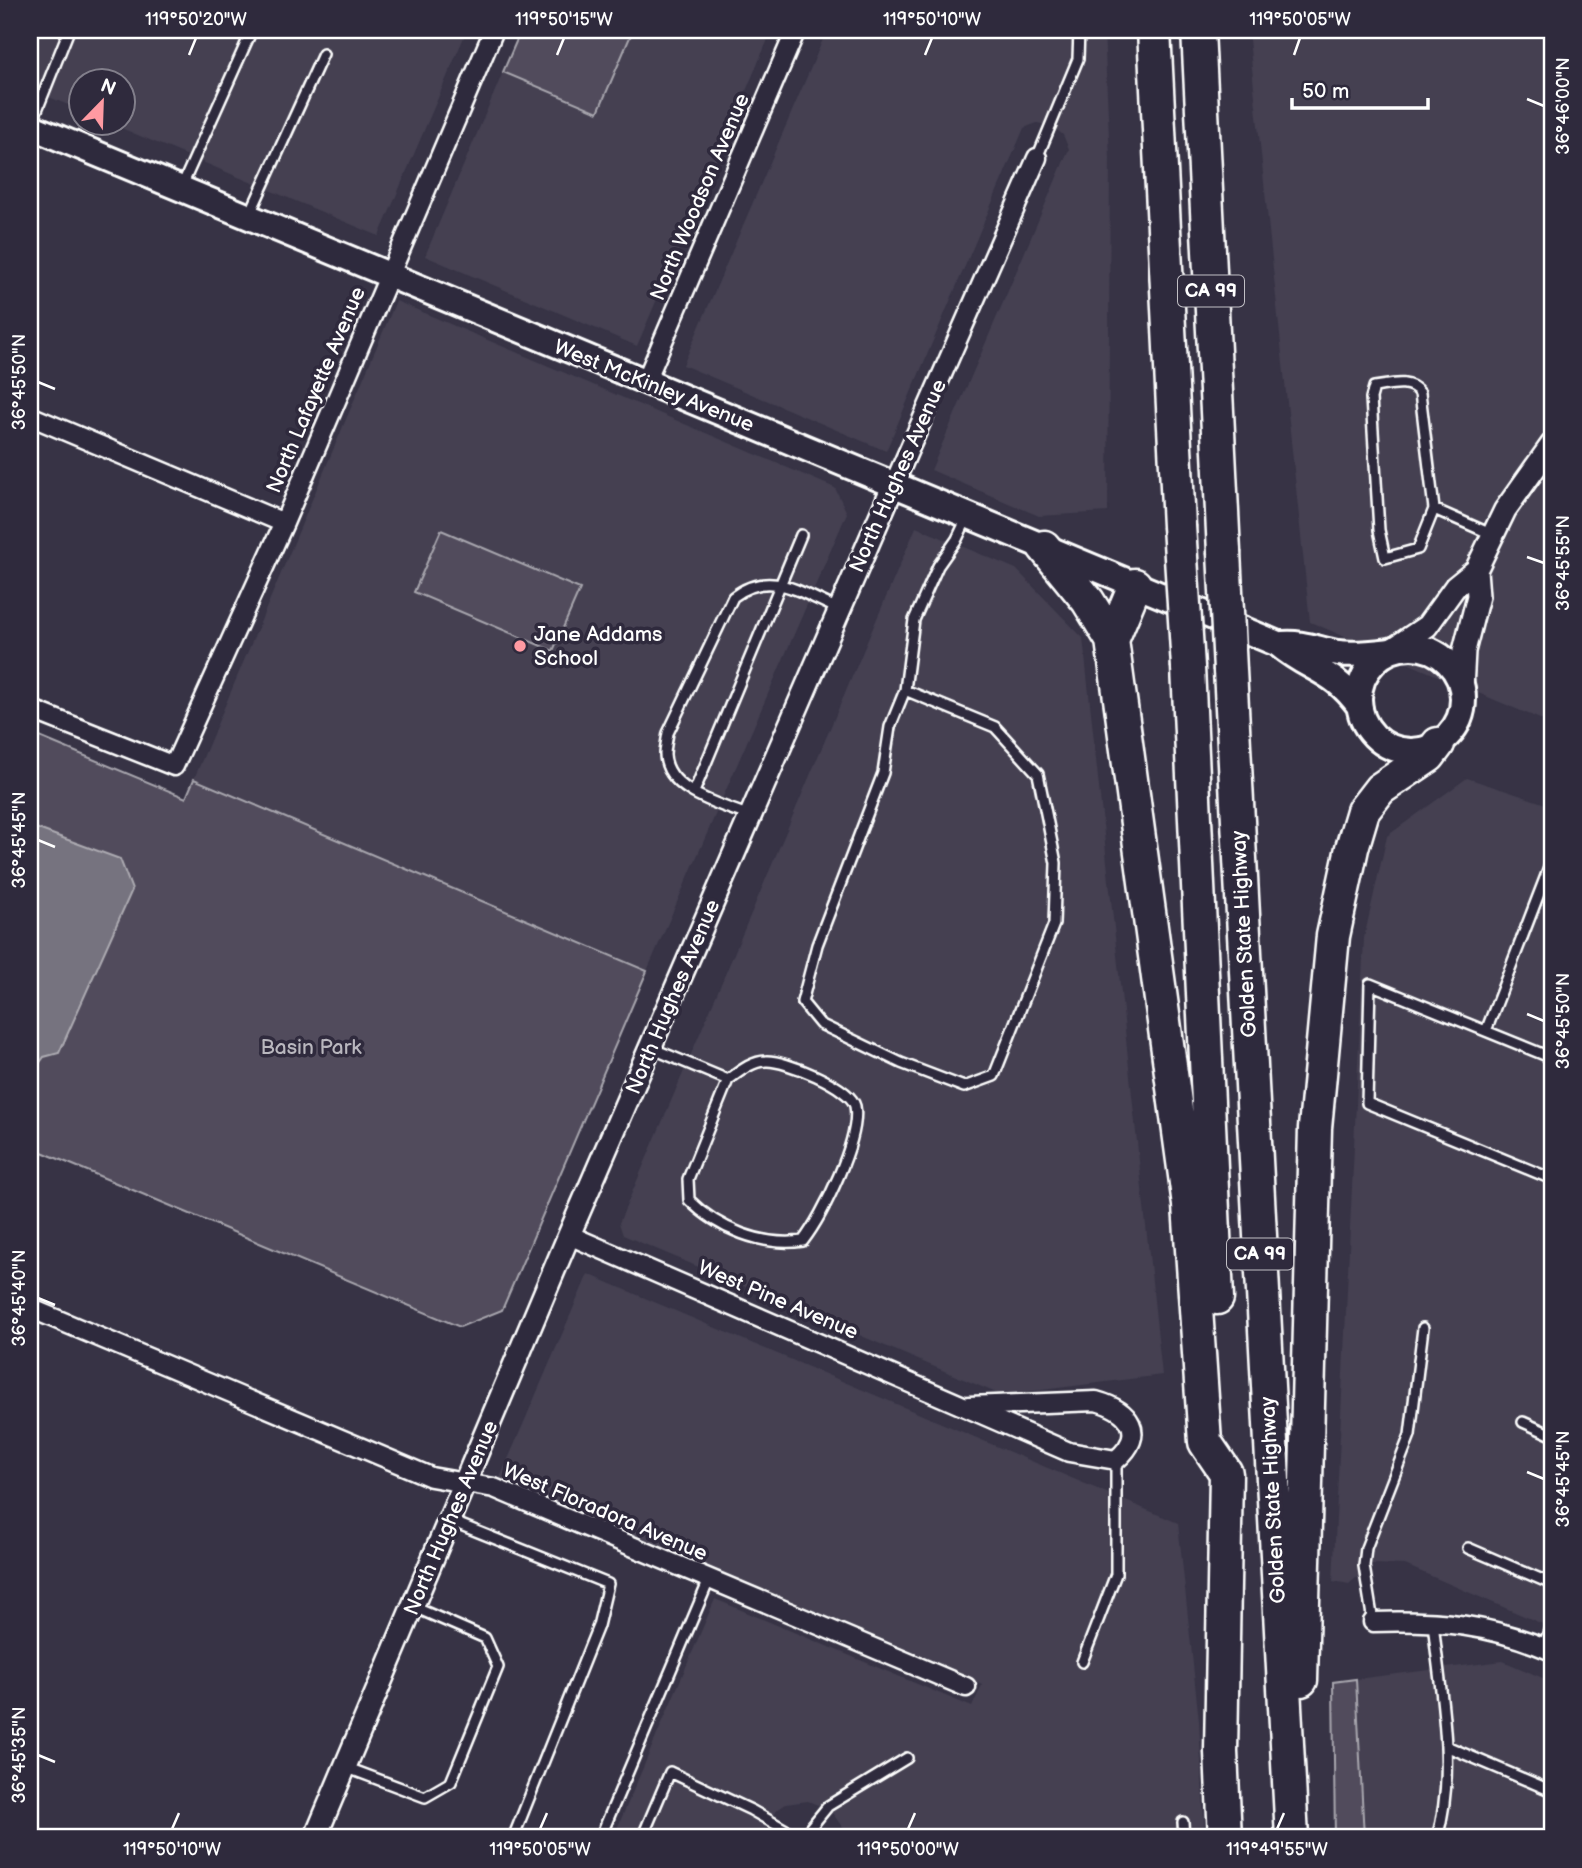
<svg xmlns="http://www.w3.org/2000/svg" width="1582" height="1868" font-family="'Balsamiq Sans',sans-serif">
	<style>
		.built { fill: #444051 }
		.green { fill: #514c5c; stroke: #a8a6ae; stroke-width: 2 }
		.water { fill: #76737f; stroke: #adabb2; stroke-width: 2 }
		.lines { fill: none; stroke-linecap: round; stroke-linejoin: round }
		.service-casing { stroke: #fff; stroke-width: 14 }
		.minor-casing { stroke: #fff; stroke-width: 23 }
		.tertiary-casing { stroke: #fff; stroke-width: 26 }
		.secondary-casing { stroke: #fff; stroke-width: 30 }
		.motorway-casing { stroke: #fff; stroke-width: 37 }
		.service { stroke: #2f2a3d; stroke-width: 9 }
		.minor { stroke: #2f2a3d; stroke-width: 18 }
		.tertiary { stroke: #2f2a3d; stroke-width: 21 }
		.secondary { stroke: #2f2a3d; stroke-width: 24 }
		.motorway { stroke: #2f2a3d; stroke-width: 32 }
		.motorway-bridge-casing { stroke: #fff; stroke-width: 37; stroke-linecap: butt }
		.motorway-bridge { stroke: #2f2a3d; stroke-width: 32 }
		.ticks { fill: none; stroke: #fff; stroke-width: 2.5 }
		.poi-dot { fill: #ff9aa2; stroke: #2f2a3d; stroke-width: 2.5 }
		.labels { text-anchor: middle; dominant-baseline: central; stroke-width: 7; stroke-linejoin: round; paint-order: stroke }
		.shield { fill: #2f2a3d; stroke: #c1bfc5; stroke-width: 2 }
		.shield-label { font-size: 19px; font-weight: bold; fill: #fff }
		.street-label { font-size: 21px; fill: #fff; stroke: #2f2a3d }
		.poi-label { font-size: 21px; fill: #fff; stroke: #2f2a3d; text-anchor: start }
		.park-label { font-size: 21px; fill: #b9b7be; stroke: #2f2a3d }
		.neatline { fill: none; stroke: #fff; stroke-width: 2.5 }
		.ticks-label { font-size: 18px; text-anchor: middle; fill: #fff }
	</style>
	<rect width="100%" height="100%" fill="#373345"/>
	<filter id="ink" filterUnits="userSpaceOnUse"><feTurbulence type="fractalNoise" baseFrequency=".0143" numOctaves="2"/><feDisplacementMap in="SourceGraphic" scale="14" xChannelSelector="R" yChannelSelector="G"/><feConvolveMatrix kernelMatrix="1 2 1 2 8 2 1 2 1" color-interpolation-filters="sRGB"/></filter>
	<g filter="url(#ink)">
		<!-- built -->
		<path class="built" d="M30,30H467L379,236L109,123L122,122V80H80V110L30,89Z
			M633,30H772L637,346L425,256L503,72L598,112Z
			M827,30H1104L1110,158L1108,512L1039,516L931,470L1069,149L1063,135L1052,126L1037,123L1024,128L886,451L683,365Z
			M1248,30H1545L1552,33V724L1310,622Z
			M396,301L835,488L847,513L647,971L194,779Z
			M916,527L1016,569L1083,638L1162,1375L1001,1395L623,1235L619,1223Z
			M1467,778L1552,806V1628L1405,1565L1372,1564L1349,1584L1333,1581L1364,938L1387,836Z
			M588,1274L1178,1523L1199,1721L1205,1838H845L843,1828L830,1810L808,1801L786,1804L777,1810L769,1819L762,1838H613L715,1599L972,1707L982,1685L499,1480Z
			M1503,1661L1552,1682V1838H1364L1356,1679Z"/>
		<!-- green -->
		<path class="green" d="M521,30H633L598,112L503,72Z
			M441,530L580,589L553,651L414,592Z
			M30,733L186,798L194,779L647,971L502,1310L460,1327L30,1147Z
			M1356,1679L1364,1838H1335L1333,1682Z"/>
		<!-- water -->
		<path class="water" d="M30,826L120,859L132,890L59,1053L44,1057L30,1076Z"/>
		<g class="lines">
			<!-- service casing -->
			<g class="service-casing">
				<path id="service" d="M31,125L69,30
					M1037,158L1078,59L1079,30
					M181,188L252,30
					M249,216L323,54
					M1434,509L1418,549L1385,558L1379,530L1371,398L1374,387C1390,385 1409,378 1420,393L1434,509L1491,534
					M905,690L995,727L1038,774L1056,863L1054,924L994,1076L964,1087L901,1063L820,1024L802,1002L817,945L883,773L890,727L905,690L914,620L938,566L957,539L968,516
					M694,792L801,535
					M750,816C722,805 667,792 665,755C665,748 667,740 668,733L733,597C770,568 800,593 839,609
					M1486,1031L1552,860
					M651,1048L728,1080C739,1072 752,1061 766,1061C785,1060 851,1087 855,1106C861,1138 823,1215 803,1241C763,1247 718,1229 689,1200L688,1179L728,1080
					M1552,1058L1370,984L1367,1103L1552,1179
					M1523,1422L1552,1435
					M451,1521L608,1584L598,1626L513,1838
					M1468,1548L1552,1584
					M1373,1622L1364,1566L1366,1548L1410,1435L1423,1328
					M1433,1622C1440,1693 1457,1769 1437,1838
					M1543,1647L1552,1623
					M1082,1662L1116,1574V1460
					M1446,1746L1552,1791
					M345,1767L425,1797L451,1782L498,1667L485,1638L414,1607
					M1183,1822L1184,1838
					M600,1838L709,1580
					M642,1838L670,1772L751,1810L800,1838
					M802,1838L828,1806L907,1758"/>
			</g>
			<!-- minor casing -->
			<g class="minor-casing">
				<path id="minor" d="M645,383L796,30
					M30,416L284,523
					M894,484L1037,158
					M30,709L174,766L284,523L494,30
					M569,1235L1069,1452L1116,1460C1148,1433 1129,1410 1096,1401L969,1406
					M30,1308L431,1477L494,1488L966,1687
					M1373,1622C1440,1620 1489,1624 1552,1651"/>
			</g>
			<!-- tertiary casing -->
			<g class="tertiary-casing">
				<path id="tertiary" d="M1390,651L1427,626L1455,587L1476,570
					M1462,689L1464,651L1478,596L1476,570L1505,510L1552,444
					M315,1838L569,1235L894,484"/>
			</g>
			<!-- secondary casing -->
			<g class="secondary-casing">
				<path id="secondary" d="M30,126L1278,644C1311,672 1332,668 1360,707
					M1283,644C1302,642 1319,650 1338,653C1356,655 1372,653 1390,651
					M1359 699a52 52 0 1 1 104 0a52 52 0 1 1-104 0Z"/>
			</g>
			<!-- motorway casing -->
			<g class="motorway-casing">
				<path id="motorway" d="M1154,30L1179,526
					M1198,30L1224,552
					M1044,547L1088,601L1112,640L1189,1205L1205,1442L1226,1473L1221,1752L1225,1838
					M1112,640L1135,585
					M1188,667L1217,1298
					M1230,670L1292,1838
					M1301,1680L1315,1128L1333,936L1352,848L1363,811L1380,789L1429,756L1438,744"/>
			</g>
			<!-- service -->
			<use href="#service" class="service"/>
			<!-- minor -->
			<use href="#minor" class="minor"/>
			<!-- tertiary -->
			<use href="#tertiary" class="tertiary"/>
			<!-- secondary -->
			<use href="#secondary" class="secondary"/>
			<!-- motorway -->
			<use href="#motorway" class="motorway"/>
			<!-- motorway-bridge casing -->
			<g class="motorway-bridge-casing">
				<path id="motorway-bridge" d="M1179,526L1188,667
					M1224,552L1230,670"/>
			</g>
			<!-- motorway-bridge -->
			<use href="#motorway-bridge" class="motorway-bridge"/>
		</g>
	</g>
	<!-- ticks -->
	<path class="ticks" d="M189,55L196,38M557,55L564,38M925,55L932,38M1294,55L1300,38M1527,99L1544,106M38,382L55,389M1527,557L1544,563M38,840L55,847M1527,1014L1544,1021M38,1298L55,1305M1527,1472L1544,1479M38,1755L55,1762M172,1829L179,1813M540,1829L547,1813M908,1829L915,1813M1277,1829L1284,1813"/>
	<!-- markers -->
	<circle class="poi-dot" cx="520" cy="646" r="7"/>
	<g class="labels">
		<!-- shield labels -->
		<g class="shield">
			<rect x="1178" y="275.5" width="66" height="31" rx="5"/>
			<rect x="1227" y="1238.5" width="66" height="31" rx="5"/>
		</g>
		<g class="shield-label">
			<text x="1211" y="291">CA 99</text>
			<text x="1260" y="1254">CA 99</text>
		</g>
		<!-- street labels -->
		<g class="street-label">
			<text transform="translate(700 197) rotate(-67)">North Woodson Avenue</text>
			<text transform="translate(654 386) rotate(22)">West McKinley Avenue</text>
			<text transform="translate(316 390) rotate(-67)">North Lafayette Avenue</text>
			<text transform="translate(898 476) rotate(-66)">North Hughes Avenue</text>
			<text transform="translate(1244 934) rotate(-93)">Golden State Highway</text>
			<text transform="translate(673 997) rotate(-67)">North Hughes Avenue</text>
			<text transform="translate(778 1300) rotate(23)">West Pine Avenue</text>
			<text transform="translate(1273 1500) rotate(-93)">Golden State Highway</text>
			<text transform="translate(605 1512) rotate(23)">West Floradora Avenue</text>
			<text transform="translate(451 1518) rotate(-67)">North Hughes Avenue</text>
		</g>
		<!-- poi labels -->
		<g class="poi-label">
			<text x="534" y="634">Jane Addams<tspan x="534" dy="24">School</tspan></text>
		</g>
		<!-- park labels -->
		<g class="park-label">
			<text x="311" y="1047">Basin Park</text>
		</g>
	</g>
	<!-- margin -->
	<rect width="1582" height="1868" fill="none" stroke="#2f2a3d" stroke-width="77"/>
	<!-- north arrow -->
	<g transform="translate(102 102) rotate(23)"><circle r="33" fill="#2f2a3d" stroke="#827f8b" stroke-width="2"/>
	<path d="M0-5L12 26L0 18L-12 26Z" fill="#ff9aa2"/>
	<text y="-10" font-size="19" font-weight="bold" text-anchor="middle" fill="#ffffff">N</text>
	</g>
	<!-- scale -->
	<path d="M1292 98v10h136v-10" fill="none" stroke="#ffffff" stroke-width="3.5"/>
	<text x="1302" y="98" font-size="21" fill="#ffffff" stroke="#2f2a3d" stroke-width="5" paint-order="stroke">50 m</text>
	<rect x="38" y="38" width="1506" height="1791" class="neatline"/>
	<g class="ticks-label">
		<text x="196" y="25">119°50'20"W</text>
		<text x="564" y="25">119°50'15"W</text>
		<text x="932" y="25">119°50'10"W</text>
		<text x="1300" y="25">119°50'05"W</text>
		<text transform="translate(1563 106) rotate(-90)" y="6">36°46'00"N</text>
		<text transform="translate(19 382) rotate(-90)" y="6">36°45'50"N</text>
		<text transform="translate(1563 563) rotate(-90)" y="6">36°45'55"N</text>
		<text transform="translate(19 840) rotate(-90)" y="6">36°45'45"N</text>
		<text transform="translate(1563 1021) rotate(-90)" y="6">36°45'50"N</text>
		<text transform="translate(19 1298) rotate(-90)" y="6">36°45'40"N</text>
		<text transform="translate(1563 1479) rotate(-90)" y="6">36°45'45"N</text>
		<text transform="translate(19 1755) rotate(-90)" y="6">36°45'35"N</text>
		<text x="172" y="1855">119°50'10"W</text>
		<text x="540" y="1855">119°50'05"W</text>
		<text x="908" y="1855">119°50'00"W</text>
		<text x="1277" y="1855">119°49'55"W</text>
	</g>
</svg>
